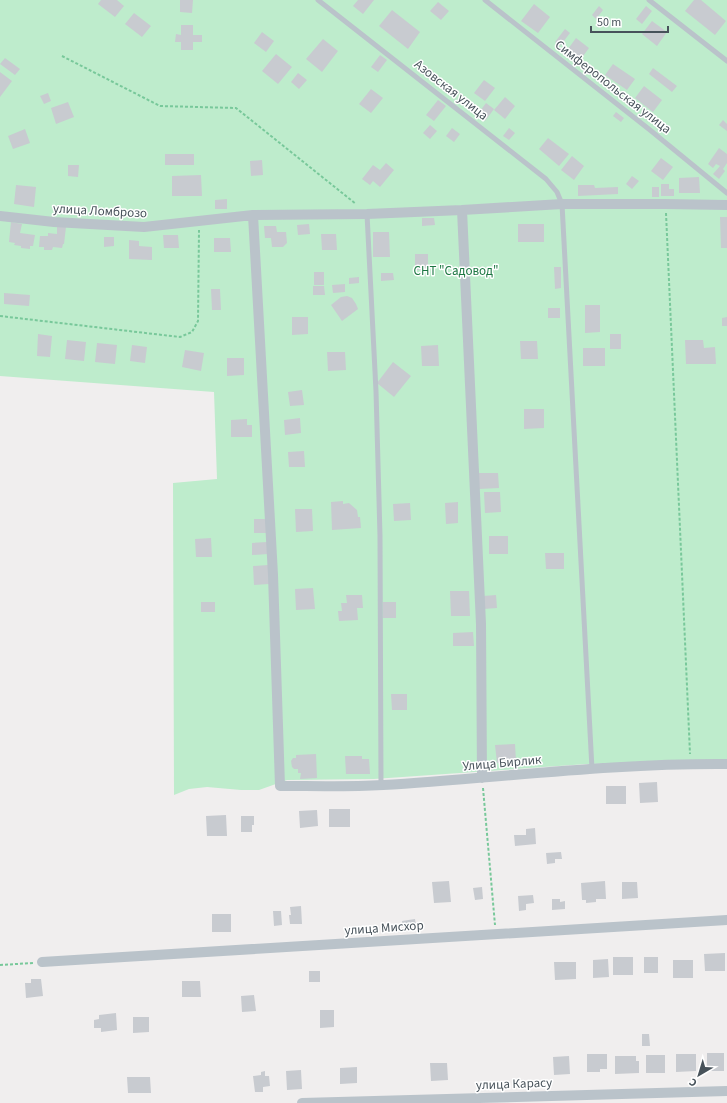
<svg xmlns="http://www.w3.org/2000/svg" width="727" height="1103" font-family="'Source Sans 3',sans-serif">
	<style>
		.green { fill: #beeccc }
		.building { fill: #c8cbd0 }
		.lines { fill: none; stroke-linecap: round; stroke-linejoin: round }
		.path { stroke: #78c89a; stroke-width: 2; stroke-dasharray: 3 2; stroke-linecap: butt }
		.service { stroke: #bac3ca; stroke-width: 5 }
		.minor { stroke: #bac3ca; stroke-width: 10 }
		.labels { text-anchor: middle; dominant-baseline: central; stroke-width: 3; stroke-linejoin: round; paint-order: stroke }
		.street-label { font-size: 13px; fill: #47525a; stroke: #fff }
		.park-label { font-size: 13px; fill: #1c7742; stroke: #fff }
	</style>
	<rect width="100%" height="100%" fill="#f0eeee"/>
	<!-- green -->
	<path class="green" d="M0,0H727V761L587,764L374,779L287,780L259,790H241L207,787L189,789L174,795L173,483L217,479L214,392L0,376Z"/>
	<!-- building -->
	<path class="building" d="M101,0H117L124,6L115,17L98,4Z
		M180,0H193L192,13L180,12Z
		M358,0H374L363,14L353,6Z
		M694,0H701L726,21L715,35L685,11Z
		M438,2L449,11L441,20L430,11Z
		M534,4L550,17L538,33L521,21Z
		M599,6L603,10L596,19L592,15Z
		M646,6L652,11L642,24L636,19Z
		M392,10L420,32L408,49L379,26Z
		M134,13L151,26L142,37L125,24Z
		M652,21L667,32L657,46L642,34Z
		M181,25H193V35H202V42H193V50H181V42H175L176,34L181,35Z
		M565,29L570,33L560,46L555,42Z
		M262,32L274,41L266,52L254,43Z
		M576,38L589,48L581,59L568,49Z
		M323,39L338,51L322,72L306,59Z
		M276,54L292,67L278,84L262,71Z
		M380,55L387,60L378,72L371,67Z
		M5,58L20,69L15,75L0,64Z
		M613,64L635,79L627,90L605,75Z
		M653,68L677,86L672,92L649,74Z
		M0,72L12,81L0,97Z
		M298,73L307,80L299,89L291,82Z
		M484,80L495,88L485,101L474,93Z
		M644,86L662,100L653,112L635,98Z
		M371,89L383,98L371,113L359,104Z
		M48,93L51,101L44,104L40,96Z
		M505,97L515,106L505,119L494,110Z
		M438,100L446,106L434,121L426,115Z
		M68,102L74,117L56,124L51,108Z
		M486,103L494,109L485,121L477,115Z
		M616,112L624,118L621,122L613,116Z
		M723,120L727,124V131L719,125Z
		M430,125L437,131L430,139L423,133Z
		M452,128L460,134L454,142L446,136Z
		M509,128L515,133L509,140L503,136Z
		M25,129L30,143L13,149L8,136Z
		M548,138L569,154L559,166L539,149Z
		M719,148L727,154V163L723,169L725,171L719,179L713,174L720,166L716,164L713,168L708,164Z
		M165,154H194V165H165Z
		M572,156L584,166L574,180L561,170Z
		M661,158L673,167L663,180L651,171Z
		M262,160L263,175L251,176L250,161Z
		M386,163L394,170L380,187L373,181L370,185L362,179L373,165L380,170Z
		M68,165H79L78,177L68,176Z
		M201,175L202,196H172V176Z
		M632,176L639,181L632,189L626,184Z
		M699,177L700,193H679V178Z
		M661,184H669V189H674V196H661Z
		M16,185L36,187L34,207L14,204Z
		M578,185H594L595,188L618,187V194L578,196Z
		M652,187H659V197H652Z
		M227,199V209H215V200Z
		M720,217H727V248H721Z
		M422,218H434L435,225L422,226Z
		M11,222L22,224L20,233L35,235L33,246H30V249L21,248V246L14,245L15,243L9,242Z
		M309,224L310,234L298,235L297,225Z
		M518,224H544V242H518Z
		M264,226H276L277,232H286L287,243L283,247H272L271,238H265Z
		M57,227H66L64,244H63L62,248L53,247L52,250H44V247H39L40,236H48V233L57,234Z
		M373,232H389L390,257H373Z
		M321,234H336L337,250H322Z
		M163,235H178L179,248H164Z
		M104,237H114V246L104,247Z
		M214,238H230L231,252H214Z
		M129,240L139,241V246L152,247V260L129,259Z
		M415,254H428V270H415Z
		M554,267H561V288L555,289Z
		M314,272H324V285H314Z
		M381,273H393L394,280L381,281Z
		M359,277V283L349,284V278Z
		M345,284V292L333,293L332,285Z
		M313,286H324L325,295H313Z
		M211,289H220L221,310H212Z
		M4,293L30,295L29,306L4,304Z
		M347,296L352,298L356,304L358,309L342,321L331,305L341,297Z
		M585,305H600V332L585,333Z
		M548,308H560V318H548Z
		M292,317H308V334L292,335Z
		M727,317V326H722V318Z
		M38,334L52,336L50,357L37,356Z
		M610,334H621V349H610Z
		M67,340L86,342L84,361L65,359Z
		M685,340H703L704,348L715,347L716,364H686Z
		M520,341H537L538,359H521Z
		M97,343L117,345L115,364L95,362Z
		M132,345L147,347L145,363L130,361Z
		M438,345L439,366H422L421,346Z
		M583,348H605V366H583Z
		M185,350L204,353L201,371L182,367Z
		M327,352H345L346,370L328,371Z
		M227,358H244V375L227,376Z
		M393,362L411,376L394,397L377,383Z
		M302,390L304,405L290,406L288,392Z
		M524,409H544V428L524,429Z
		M300,418L301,433L285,435L284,420Z
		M247,419V425H252V437H231V420Z
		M304,451L305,467H289L288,452Z
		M478,473H498L499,488L479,489Z
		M484,492H500L501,512L485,513Z
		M343,501V504L349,503L357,510L358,517H360L361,528L332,530L331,502Z
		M458,502V523L446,524L445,503Z
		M410,503L411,520L394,521L393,504Z
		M295,509H312L313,531L296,532Z
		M254,519H268V533H254Z
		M489,536H508V554H489Z
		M211,538L212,557H196L195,539Z
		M267,542L268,554L252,555V543Z
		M545,553H564V569H546Z
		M268,565L269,584L254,585L253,566Z
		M313,588L315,609L296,610L295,589Z
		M450,591H469L470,616H451Z
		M346,595H362L363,608H357L358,620L339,621L338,611H342L341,603H347Z
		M496,595L497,608L484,609L483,596Z
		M201,602H215V612H201Z
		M383,602H396V618H383Z
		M473,632L474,646H453V633Z
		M391,694H407V710H392Z
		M515,744L516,761L497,763L495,745Z
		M316,754L317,778L300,779L301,773H298V769H294L292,767L291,761L293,758H296V755Z
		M345,756H362V759H369L370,774H346Z
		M657,782L658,802L640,803L639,783Z
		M606,786H626V804H606Z
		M329,809H350V827H329Z
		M317,810L318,826L300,828L299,811Z
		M226,815L227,836H207L206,816Z
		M241,816H254V825H252V832H241Z
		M535,828L536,844L515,846L514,835H526V829Z
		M561,852L562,859H555V863L547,864L546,853Z
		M449,881L451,902L434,903L432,882Z
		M605,881L606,899H596V902L586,903V900H582L581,883Z
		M622,882H637L638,898L622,899Z
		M482,887L483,899L475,900L473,888Z
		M533,895L534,903L526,904V910L519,911L518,896Z
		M552,899H560V902L565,901V909L552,910Z
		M301,906L302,924H290L289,915H291L290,907Z
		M273,911H281L282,925L274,926Z
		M212,914H231V932H212Z
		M415,919L416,925L403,927L402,921Z
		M725,953V971H705L704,954Z
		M613,957H633V975H613Z
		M644,957H658V973H644Z
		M608,959L609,977L593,978V960Z
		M673,960H693V978H673Z
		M554,962H576V979L555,980Z
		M309,971H320V982H309Z
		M31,979H41L43,996L26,998L25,983H31Z
		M182,981H200L201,997H182Z
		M254,995L256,1011L242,1012L241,996Z
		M320,1010H334V1027L320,1028Z
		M116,1013L117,1030L101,1032V1028H94V1020L99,1019V1015Z
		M133,1017H149V1032L133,1033Z
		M642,1034H649L650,1046H642Z
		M707,1053H724V1071H707Z
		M587,1054H607V1069H600V1072H587Z
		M676,1054H696V1071L676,1072Z
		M646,1055H665V1073H646Z
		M569,1056L570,1074L554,1075L553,1057Z
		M615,1056H636V1061H639V1073L615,1074Z
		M430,1063H447L448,1080L431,1081Z
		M357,1067V1083L340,1084V1068Z
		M301,1070L302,1089L287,1090L286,1071Z
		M265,1071V1076H269L270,1086L263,1087V1092H255L253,1076L261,1075V1072Z
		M127,1077H150L151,1093H128Z"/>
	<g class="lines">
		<!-- path -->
		<path class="path" d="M62,56L160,106L236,108L356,204
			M666,213L690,754
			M0,316L180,337L192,332L198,321L199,230
			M483,788L495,925
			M0,965L33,963"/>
		<!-- service -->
		<path class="service" d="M318,0L546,179L557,192L562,204L592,769
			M485,0L650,130L727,193
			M649,0L727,61
			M367,214L376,391L380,536L381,785"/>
		<!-- minor -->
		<path class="minor" d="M462,210L481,624L482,778
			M253,215L273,575L280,786C314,786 349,787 383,785C498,778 612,763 727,764
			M0,216L54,222L144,227L253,215L367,214L462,210L562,204H665L727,205
			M42,962L727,920
			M302,1103L727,1091"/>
	</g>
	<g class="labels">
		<!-- street labels -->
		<g class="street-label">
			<text transform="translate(613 87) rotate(38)">Симферопольская улица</text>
			<text transform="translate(451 90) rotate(38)">Азовская улица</text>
			<text transform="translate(100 211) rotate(3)">улица Ломброзо</text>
			<text transform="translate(502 763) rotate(-5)">Улица Бирлик</text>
			<text transform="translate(384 928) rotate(-4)">улица Мисхор</text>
			<text transform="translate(514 1084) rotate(-2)">улица Карасу</text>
		</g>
		<!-- park labels -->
		<g class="park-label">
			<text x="456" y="271">СНТ "Садовод"</text>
		</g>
	</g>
	<!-- north arrow -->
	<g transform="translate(699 1075) rotate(218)" stroke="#ffffff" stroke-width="3" paint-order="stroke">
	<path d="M0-3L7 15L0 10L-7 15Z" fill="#47525a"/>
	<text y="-6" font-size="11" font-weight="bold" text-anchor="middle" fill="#47525a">С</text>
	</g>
	<!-- scale -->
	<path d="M591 26v6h77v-6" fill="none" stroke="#47525a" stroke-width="2"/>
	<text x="597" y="26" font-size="12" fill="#47525a" stroke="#ffffff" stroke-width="3" paint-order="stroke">50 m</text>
</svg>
